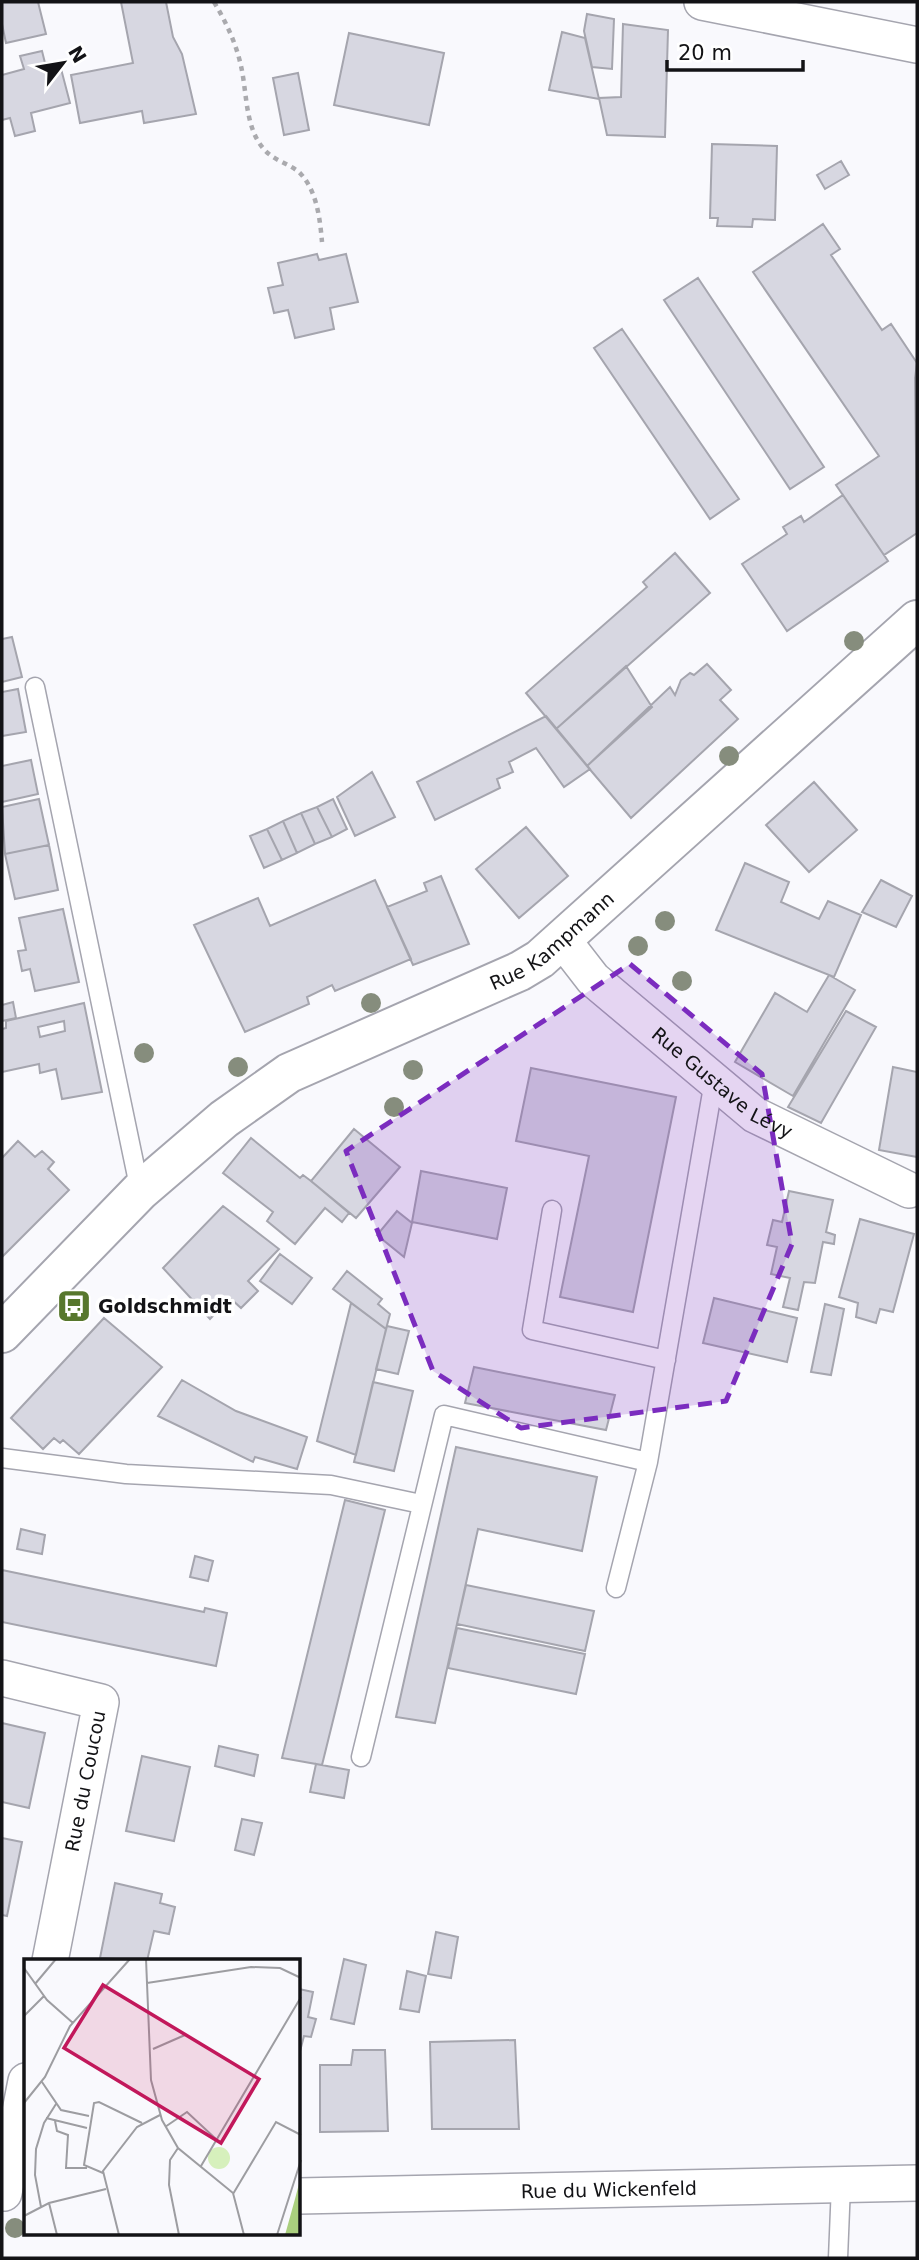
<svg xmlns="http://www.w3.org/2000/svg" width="919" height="2260" font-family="'DejaVu Sans',sans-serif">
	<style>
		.building { fill: #d7d7e1; stroke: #a5a5ae; stroke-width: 2; fill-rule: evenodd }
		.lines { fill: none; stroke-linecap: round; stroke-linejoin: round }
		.lane-casing { stroke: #a5a5af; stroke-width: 21 }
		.street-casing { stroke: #a5a5af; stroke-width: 38 }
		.secondary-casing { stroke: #a5a5af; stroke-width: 42 }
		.path { stroke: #aaaaae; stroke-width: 4.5; stroke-dasharray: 5 5; stroke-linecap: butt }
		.lane { stroke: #fff; stroke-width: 18 }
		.street { stroke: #fff; stroke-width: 35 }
		.secondary { stroke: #fff; stroke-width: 38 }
		.tree { fill: #868d7d }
		.marked { fill: #7b2cbf; fill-opacity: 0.2; stroke: #7b2cbf; stroke-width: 5; stroke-dasharray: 14 9; stroke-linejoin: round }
		.labels { text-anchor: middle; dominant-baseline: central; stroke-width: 7; stroke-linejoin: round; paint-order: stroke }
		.street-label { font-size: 19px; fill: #131316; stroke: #fff }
		.poi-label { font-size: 19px; font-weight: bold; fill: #131316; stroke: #fff; text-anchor: start }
		.inset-road { fill: none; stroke: #9d9da1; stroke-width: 2 }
		.view { fill: #c2185b; fill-opacity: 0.15; stroke: #c2185b; stroke-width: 3.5 }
		.inset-edge { fill: none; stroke: #131316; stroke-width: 3.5 }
	</style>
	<rect width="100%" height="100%" fill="#f9f9fd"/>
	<!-- building -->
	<path class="building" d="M2,2H38L46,34L6,43L2,24Z
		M121,2H166L173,37L182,54L196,114L144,123L142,111L80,123L71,75L133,63Z
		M587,14L614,19L612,69L592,67L584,31Z
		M623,24L668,30L665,137L607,135L599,98L621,97Z
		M562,32L585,38L599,99L549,90Z
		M349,33L444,53L429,125L334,105Z
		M42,51L45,63L59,61L70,103L31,113L35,131L15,136L10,118L2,120V75L24,69L20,56Z
		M298,73L309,130L284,135L273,78Z
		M712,144L777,146L775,220L753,219L752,227L717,226L718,218H710Z
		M841,161L849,175L825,189L817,175Z
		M823,224L840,249L831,255L882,330L891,324L917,363L915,378L917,533L884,555L836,485L879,456L753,272Z
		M317,254L319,260L346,254L358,302L330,308L334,329L295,338L288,310L274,313L268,288L283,285L278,263Z
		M698,278L824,467L790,489L664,300Z
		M622,329L739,499L710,519L594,348Z
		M843,495L888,561L787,631L742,564L787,534L783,527L801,516L804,522Z
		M675,553L710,593L556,729L526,693L647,587L643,582Z
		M12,637L22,677L2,682V639Z
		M707,664L731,690L720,700L738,719L631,818L587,766L670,687L675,695L681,680L690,673L694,675Z
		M626,666L652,707L587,766L556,729Z
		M18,689L26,732L2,736V692Z
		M546,716L590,769L564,787L536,748L509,762L513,772L497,779L500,788L435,820L417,782Z
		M31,760L38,794L2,802V766Z
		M372,772L395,817L355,836L337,797Z
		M814,782L857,830L809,872L766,825Z
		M39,799L49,845L5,854L2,807Z
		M333,799L347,829L332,837L317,807Z
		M317,807L332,837L315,844L301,813Z
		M301,813L315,844L297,853L283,821Z
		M283,821L297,853L282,860L267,829Z
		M526,827L568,876L519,918L476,869Z
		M267,829L282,860L264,868L250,836Z
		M49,845L58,890L15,899L5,854Z
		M745,863L789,882L781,902L819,919L828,901L861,915L834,977L716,930Z
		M441,876L469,944L413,965L387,907L427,891L424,883Z
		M375,880L411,959L335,991L332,985L307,997L309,1004L245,1032L194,925L258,898L270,926Z
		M881,880L912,896L896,927L862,912Z
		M63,909L79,982L35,991L30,969L22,971L18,951L26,950L19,918Z
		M829,975L855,990L793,1096L735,1062L775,993L807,1012Z
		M13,1002L16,1018L2,1021V1005Z
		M84,1003L102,1092L62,1099L56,1069L40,1073L39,1064L2,1072V1029L6,1028V1021ZM64,1021L65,1031L40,1037L38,1027Z
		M846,1011L876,1027L821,1123L788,1107Z
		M893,1067L917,1072V1157L879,1150Z
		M531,1068L676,1097L633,1312L560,1297L589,1156L516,1141Z
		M354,1129L400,1167L356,1218L311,1181Z
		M251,1138L300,1178L303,1175L311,1181L349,1213L342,1222L325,1208L295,1244L267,1221L273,1212L223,1173Z
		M18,1141L35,1157L42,1151L54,1162L48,1169L69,1190L2,1257V1158Z
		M421,1171L507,1188L497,1239L412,1222Z
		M789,1191L833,1200L826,1232L835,1235L834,1244L823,1242L815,1283L804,1282L798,1310L783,1307L790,1278L771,1274L777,1247L767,1245L773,1220L782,1222Z
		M223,1206L279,1249L248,1281L258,1291L241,1308L230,1298L210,1319L163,1268Z
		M397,1211L412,1223L404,1257L377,1235Z
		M860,1219L914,1234L893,1312L880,1309L876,1323L856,1317L858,1303L839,1297Z
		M280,1254L312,1278L292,1304L260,1281Z
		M347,1271L382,1299L378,1304L390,1314L386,1329L333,1289Z
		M714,1298L797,1318L787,1362L703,1343Z
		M351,1303L386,1329L356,1455L317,1441Z
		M825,1304L844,1309L831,1375L811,1372Z
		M104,1318L162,1367L79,1454L63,1440L60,1443L54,1438L43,1449L11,1418Z
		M387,1326L409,1331L398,1374L376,1369Z
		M474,1367L615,1395L606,1430L465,1403Z
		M182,1380L236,1411L307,1437L297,1469L255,1457L253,1462L158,1416Z
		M373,1382L413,1391L394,1471L354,1462Z
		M456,1447L597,1477L582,1551L478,1529L435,1723L396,1717Z
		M345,1500L385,1510L322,1765L282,1758Z
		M21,1529L45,1535L42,1554L17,1549Z
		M195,1556L213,1561L208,1581L190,1577Z
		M2,1570L204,1612L205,1608L227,1613L216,1666L2,1622Z
		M466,1585L594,1611L585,1651L457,1624Z
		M457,1628L585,1654L576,1694L448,1668Z
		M2,1723L45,1733L29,1808L2,1802Z
		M219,1746L258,1755L254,1776L215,1766Z
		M142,1756L190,1767L174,1841L126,1831Z
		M316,1764L349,1770L344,1798L310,1792Z
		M242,1819L262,1823L254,1855L235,1850Z
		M2,1838L22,1842L7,1916L2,1915Z
		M115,1883L162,1894L160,1903L175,1907L169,1934L154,1931L147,1961L100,1958Z
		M436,1932L458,1937L451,1978L428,1974Z
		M344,1959L366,1965L354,2024L331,2019Z
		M407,1971L426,1976L419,2012L400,2009Z
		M299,1989L313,1992L308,2017L316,2019L311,2037L304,2036L299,2055Z
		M515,2040L519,2129H432L430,2042Z
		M353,2050H385L388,2131L320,2132V2065H351Z"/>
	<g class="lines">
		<!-- lane casing -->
		<g class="lane-casing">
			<path id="lane" d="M35,687L140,1191
				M552,1210L532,1330L666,1360
				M2,1458L126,1474L331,1485L421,1504
				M616,1588L648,1462
				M361,1757L444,1415L648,1462L714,1081
				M838,2258L841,2185"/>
		</g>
		<!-- street casing -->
		<g class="street-casing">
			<g id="street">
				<path d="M702,2L917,45"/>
				<path id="s1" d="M562,939L593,979L755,1115L909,1190"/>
				<path d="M2,1678L101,1702L50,1961"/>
				<path d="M4,2193L26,2081"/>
				<path id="s2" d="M299,2196L917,2183"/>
			</g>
		</g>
		<!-- secondary casing -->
		<g class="secondary-casing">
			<g id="secondary">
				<path id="s3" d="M2,1333L140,1191L224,1119L289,1073L520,971L540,959L917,620"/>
			</g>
		</g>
		<!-- path -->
		<path class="path" d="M214,2C226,22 236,43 241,66C247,92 245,127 263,148C272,160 288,163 299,172C317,190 320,219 322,242"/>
		<!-- lane -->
		<use href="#lane" class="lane"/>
		<!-- street -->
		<use href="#street" class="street"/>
		<!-- secondary -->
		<use href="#secondary" class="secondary"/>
	</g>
	<!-- trees -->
	<g class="tree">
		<circle cx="854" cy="641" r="10"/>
		<circle cx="729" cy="756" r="10"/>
		<circle cx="665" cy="921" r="10"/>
		<circle cx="638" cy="946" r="10"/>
		<circle cx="682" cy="981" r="10"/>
		<circle cx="371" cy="1003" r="10"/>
		<circle cx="144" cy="1053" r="10"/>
		<circle cx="238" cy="1067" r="10"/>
		<circle cx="413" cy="1070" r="10"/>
		<circle cx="394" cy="1107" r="10"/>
		<circle cx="15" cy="2228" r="10"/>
	</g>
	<!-- marked area -->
	<path class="marked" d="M630,964L762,1074L792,1244L726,1401L521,1428L433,1371L346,1151Z"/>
	<!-- icons -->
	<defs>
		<g id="bus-square" transform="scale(1.75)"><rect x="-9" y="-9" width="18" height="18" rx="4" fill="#57772d" stroke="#fff"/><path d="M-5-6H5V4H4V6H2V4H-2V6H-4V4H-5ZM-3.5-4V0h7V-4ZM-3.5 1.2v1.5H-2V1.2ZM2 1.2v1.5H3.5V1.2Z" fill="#fff"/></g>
	</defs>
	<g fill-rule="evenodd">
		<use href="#bus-square" x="74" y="1306"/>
	</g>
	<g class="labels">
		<!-- street labels -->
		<g class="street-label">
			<text stroke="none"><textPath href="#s3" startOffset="684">Rue Kampmann</textPath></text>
			<text stroke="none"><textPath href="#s1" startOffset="217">Rue Gustave Lévy</textPath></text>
			<text transform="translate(85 1781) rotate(-79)">Rue du Coucou</text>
			<text stroke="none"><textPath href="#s2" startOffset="310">Rue du Wickenfeld</textPath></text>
		</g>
		<!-- poi labels -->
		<g class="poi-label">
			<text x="98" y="1306">Goldschmidt</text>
		</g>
	</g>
	<!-- overview -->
	<g transform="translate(24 1959)">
		<rect width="276" height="276" fill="#f9f9fd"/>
		<path d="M184 199a11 11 0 1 1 22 0a11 11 0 1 1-22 0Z" fill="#d6f0bc"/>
		<path d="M276,221V276H261L271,240Z" fill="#aacf7e"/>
		<path class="inset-road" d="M122,0L127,121L138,161L154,189L209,234L220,276M0,9L23,41L49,64M123,24L227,8L256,9L277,19M11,25L32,0M0,57L20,37M129,90L161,76M18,123L37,151L65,157M0,144L21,118L46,67L106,0M22,159L63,169M31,162L33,172L44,176L42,209H63M141,168L163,153L193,181M154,189L146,201L145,226L155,276M177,207L277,38M79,214L60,206L70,144L75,143L118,164M209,235L252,163L277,176M25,244L33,276M17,248L11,216L12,190L20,164L32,145M0,257L25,244L82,230M95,276L79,212L113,168L136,156M253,276L277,201"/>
		<path class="view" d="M79,26L235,120L197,184L40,89Z"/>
		<rect width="276" height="276" class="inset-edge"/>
	</g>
	<!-- border -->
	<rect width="919" height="2260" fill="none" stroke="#131316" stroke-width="7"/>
	<!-- north arrow -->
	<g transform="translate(63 63) rotate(59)" stroke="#ffffff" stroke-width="5" paint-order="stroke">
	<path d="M0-5L12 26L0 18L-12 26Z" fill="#131316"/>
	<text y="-10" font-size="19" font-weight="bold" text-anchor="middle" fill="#131316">N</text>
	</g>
	<!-- scale -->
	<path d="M667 60v10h136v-10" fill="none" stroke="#131316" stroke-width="3.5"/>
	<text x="678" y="60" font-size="21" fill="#131316" stroke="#ffffff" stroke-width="5" paint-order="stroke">20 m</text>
</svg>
